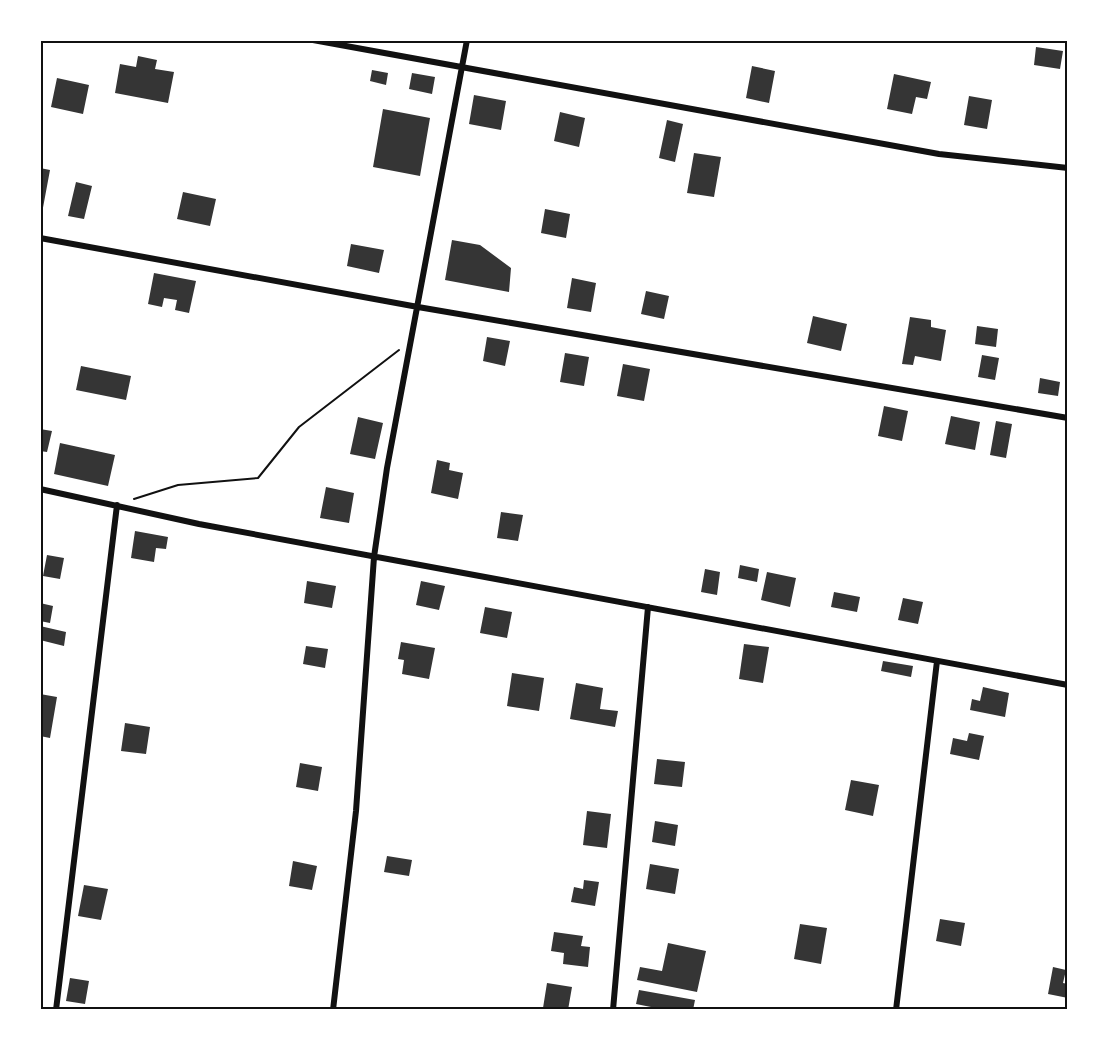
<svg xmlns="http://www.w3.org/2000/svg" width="1108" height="1050" font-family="'Roboto Condensed',sans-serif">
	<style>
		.building { fill: #353535 }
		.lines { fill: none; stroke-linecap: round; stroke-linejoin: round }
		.path { stroke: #111; stroke-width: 2 }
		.minor { stroke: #111; stroke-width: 6 }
		.neatline { fill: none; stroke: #111; stroke-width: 2 }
	</style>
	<rect width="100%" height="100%" fill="#fff"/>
	<!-- building -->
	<path class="building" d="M1036,47L1063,51L1060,69L1034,65Z
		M138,56L157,60L155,69L174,72L168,103L115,93L120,64L136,67Z
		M752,66L775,71L769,103L746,98Z
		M372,70L388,73L386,85L370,81Z
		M412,73L435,77L432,94L409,89Z
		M894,74L931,82L927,99L916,97L912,114L887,109Z
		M57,78L89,85L83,114L51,107Z
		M474,95L506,101L501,130L469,124Z
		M969,96L992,100L987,129L964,125Z
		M383,109L430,118L420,176L373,167Z
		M560,112L585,118L579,147L554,141Z
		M667,120L683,124L675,162L659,158Z
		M694,153L721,157L714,197L687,193Z
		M40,168L50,170L42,213H40Z
		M76,182L92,186L84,219L68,216Z
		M183,192L216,199L210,226L177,219Z
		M545,209L570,214L566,238L541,233Z
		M452,240L480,245L511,268L509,292L445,280Z
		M351,244L384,250L379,273L347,266Z
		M154,273L196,281L189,313L175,310L177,300L164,298L162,307L148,304Z
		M572,278L596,283L591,312L567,308Z
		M646,291L669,296L664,319L641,314Z
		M813,316L847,324L841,351L807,343Z
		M910,317L931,320V327L946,330L941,361L915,356L913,365L902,364Z
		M977,326L998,329L996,347L975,344Z
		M487,337L510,341L505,366L483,361Z
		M565,353L589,357L584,386L560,382Z
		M982,355L999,358L995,380L978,377Z
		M623,364L650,369L644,401L617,396Z
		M81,366L131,376L126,400L76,390Z
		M1040,378L1060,382L1058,396L1038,393Z
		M884,406L908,411L902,441L878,436Z
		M951,416L980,422L975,450L945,444Z
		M358,417L383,423L375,459L350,454Z
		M996,421L1012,424L1006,458L990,455Z
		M40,429L52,431L47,452L40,451Z
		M60,443L115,455L108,486L54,474Z
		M437,460L450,463L449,470L463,473L458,499L431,493Z
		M326,487L354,493L349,523L320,518Z
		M501,512L523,515L518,541L497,538Z
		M135,531L168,537L166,549L156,548L154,562L131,558Z
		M47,555L64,558L60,579L43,576Z
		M740,565L759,569L757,582L738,578Z
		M705,569L720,572L717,595L701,592Z
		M767,572L796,578L790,607L761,600Z
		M307,581L336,586L332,608L304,603Z
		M421,581L445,586L439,610L416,605Z
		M834,592L860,597L857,612L831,607Z
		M903,598L923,602L918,624L898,620Z
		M40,603L53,606L50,623L40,621Z
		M485,607L512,612L507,638L480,633Z
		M40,626L66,632L64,646L40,640Z
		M401,642L435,648L429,679L402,674L404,660L398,659Z
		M744,644L769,647L763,683L739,679Z
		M306,646L328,649L325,668L303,664Z
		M883,661L913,666L911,677L881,671Z
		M512,673L544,678L539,711L507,706Z
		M576,683L603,688L600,709L618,711L615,727L570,719Z
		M983,687L1009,693L1005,717L970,710L972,699L980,701Z
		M40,694L57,697L50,738L40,736Z
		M125,723L150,727L146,754L121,751Z
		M969,733L984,736L979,760L950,754L953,738L967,741Z
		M657,759L685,762L682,787L654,784Z
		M300,763L322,767L318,791L296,787Z
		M851,780L879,785L873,816L845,810Z
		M587,811L611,814L607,848L583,845Z
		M655,821L678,825L675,846L652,842Z
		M387,856L412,860L409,876L384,872Z
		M293,861L317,866L312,890L289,886Z
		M650,864L679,869L675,894L646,889Z
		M584,880L599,882L595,906L571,902L574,887L583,889Z
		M84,885L108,889L101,920L78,916Z
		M940,919L965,923L961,946L936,941Z
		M800,924L827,928L821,964L794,959Z
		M554,932L583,936L581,946L590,947L588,967L563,964L564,953L551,951Z
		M668,943L706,951L697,992L637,980L640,967L662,971Z
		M1053,967L1066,970L1063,983L1068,984V998L1048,994Z
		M70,978L89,981L85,1004L66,1001Z
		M547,983L572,987L568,1010L543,1008Z
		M639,990L695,1000L693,1010H666L636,1004Z"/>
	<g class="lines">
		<!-- path -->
		<path class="path" d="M134,499L178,485L258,478L299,427L399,350"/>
		<!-- minor -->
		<path class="minor" d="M313,40L939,154L1068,168
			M40,238L418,307L1068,418
			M40,489L199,524L1068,685
			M56,1010L117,505
			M333,1010L356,811L374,557L387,468L467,40
			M613,1010L648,607
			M896,1010L937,661"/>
	</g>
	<!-- border -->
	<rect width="1108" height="1050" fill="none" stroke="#ffffff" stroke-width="84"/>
	<rect x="42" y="42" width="1024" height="966" class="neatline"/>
</svg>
